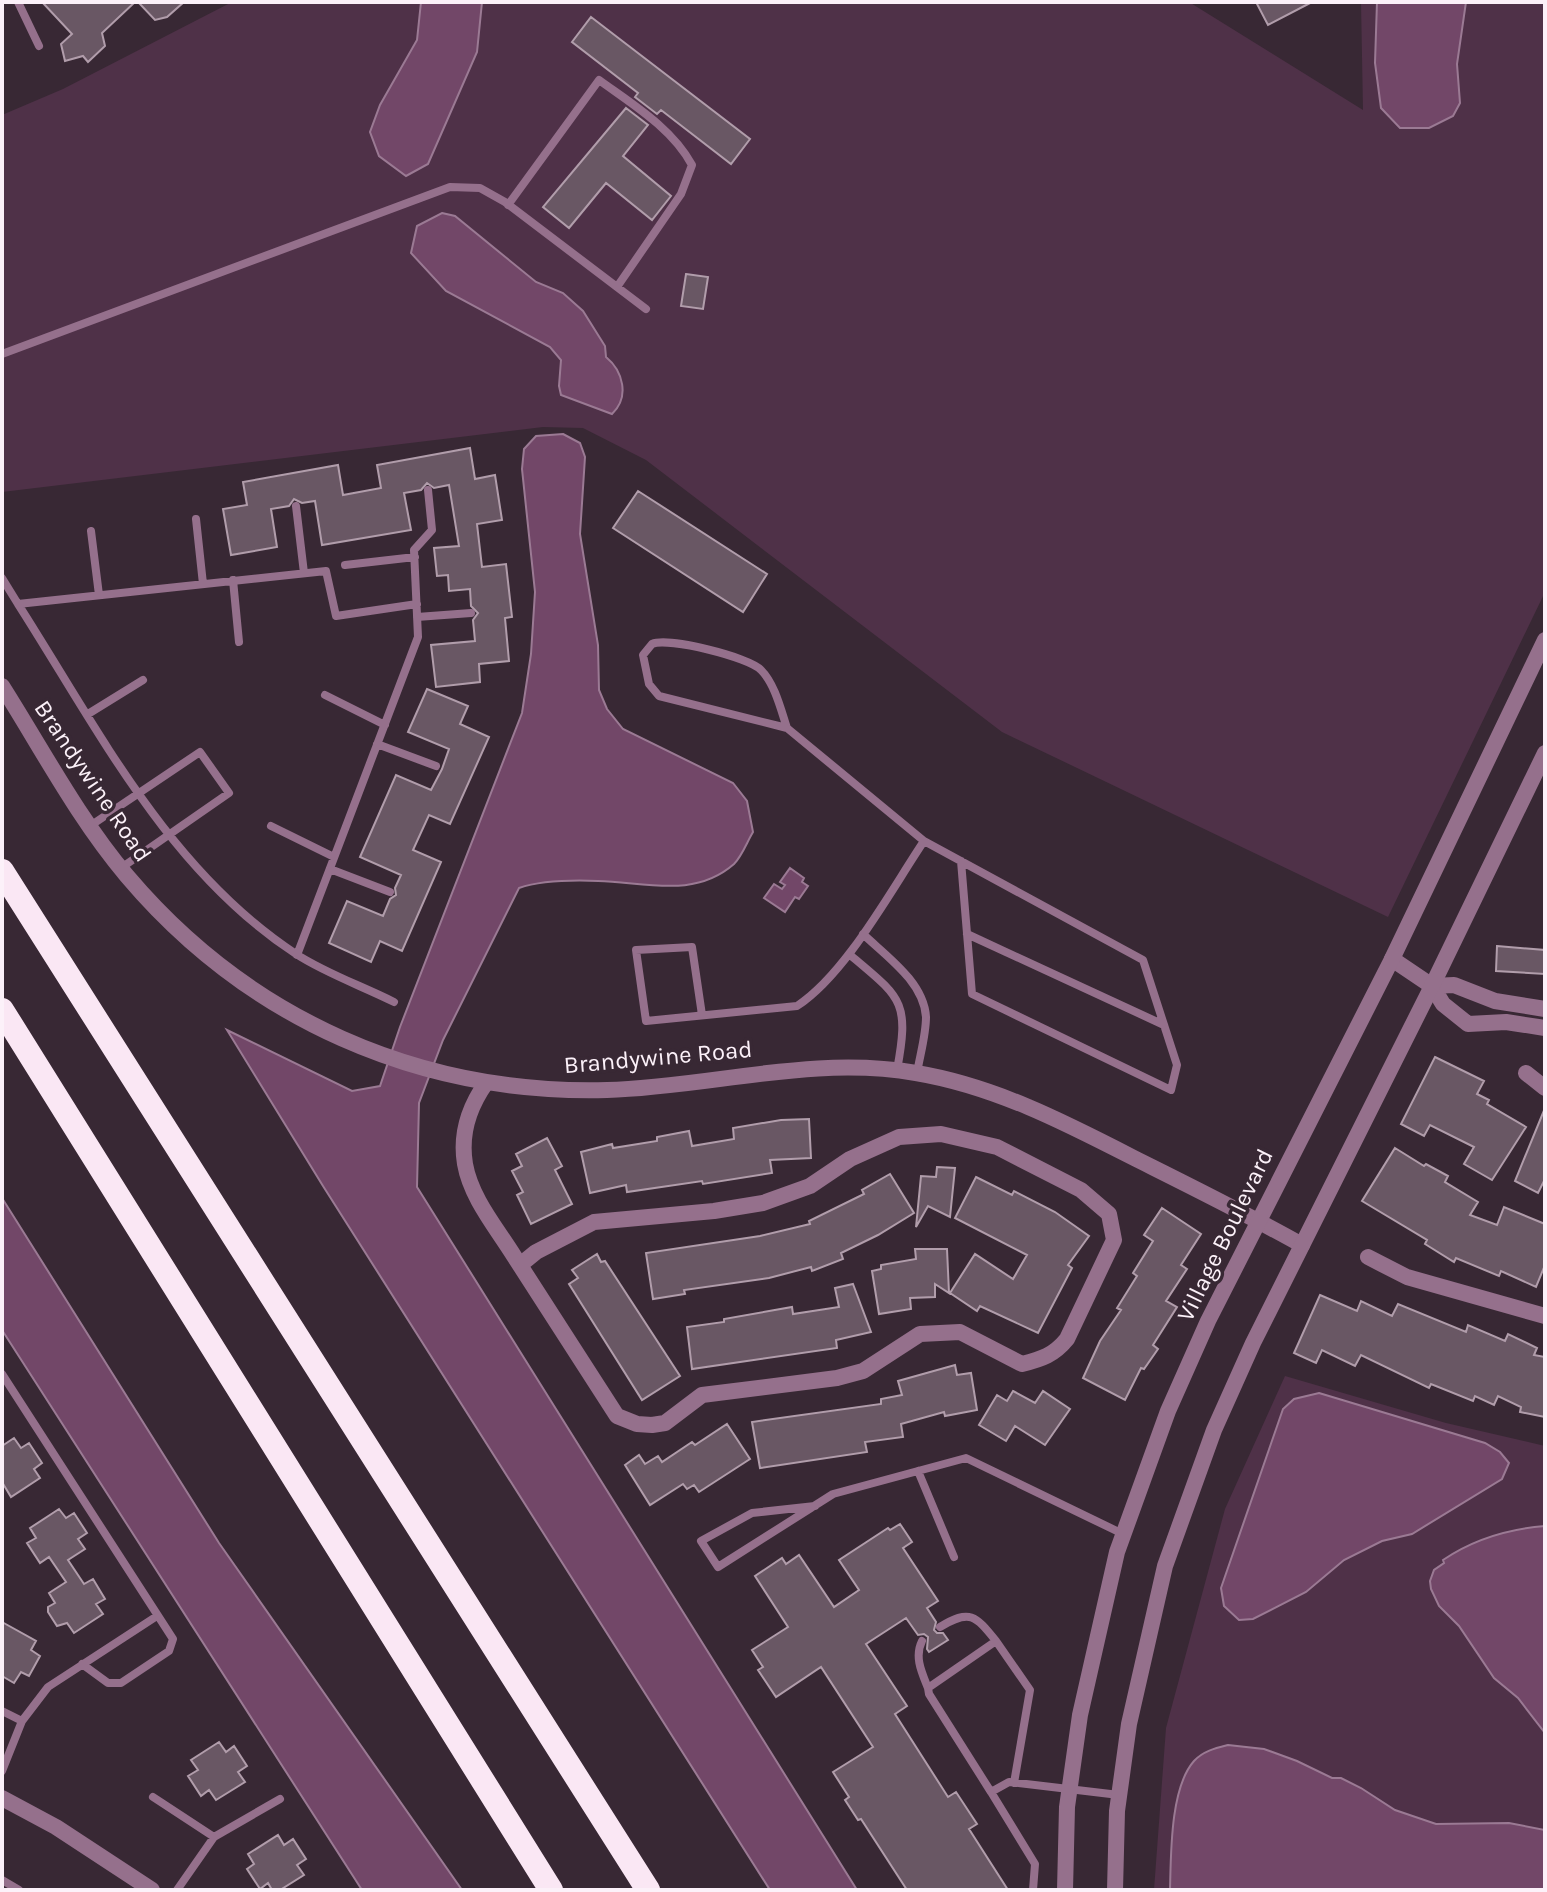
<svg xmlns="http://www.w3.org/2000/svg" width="1547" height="1892" font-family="Karla,sans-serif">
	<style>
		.green { fill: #4f3148 }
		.water { fill: #724768; stroke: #9b7a94; stroke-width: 2 }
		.building { fill: #695764; stroke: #b19dab; stroke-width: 2 }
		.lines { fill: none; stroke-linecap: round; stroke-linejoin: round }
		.service { stroke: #95708c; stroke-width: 8 }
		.minor { stroke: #95708c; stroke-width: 16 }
		.tertiary { stroke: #95708c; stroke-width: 16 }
		.motorway { stroke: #fae7f4; stroke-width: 24 }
		.labels { text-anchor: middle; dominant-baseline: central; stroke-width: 7; stroke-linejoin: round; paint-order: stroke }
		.street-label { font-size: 24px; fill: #fcf1f9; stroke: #382834 }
	</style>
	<rect width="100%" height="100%" fill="#382834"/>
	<!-- green -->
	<path class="green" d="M232,2H1189L1363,110L1361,2H1545V592L1388,917L1002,732L646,460L583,428L543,427L2,492V115L63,89Z
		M1285,1376L1446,1423L1545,1446V1890H1154L1166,1728L1225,1509Z"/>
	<!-- water -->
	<path class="water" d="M421,2H482L477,52L428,164L406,176L379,156L370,132L380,105L417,40Z
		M1377,2H1466L1457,64L1460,103L1453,116L1429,128H1400L1381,108L1375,63Z
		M442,213L455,216L536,282L563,293L583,311L605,346L606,357C623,371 630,397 612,414L561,395L559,386L561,360L550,347L446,291L411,253L417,226Z
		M563,434L580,443L585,457L580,534L598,645L599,690L607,709L623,729L733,783L747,801L753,832C747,842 742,856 734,864C694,899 645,882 598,881C573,880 543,880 519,888L443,1040L419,1103L417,1187L857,1890H770L323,1186L227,1030L352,1091L380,1086L400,1027L522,713L531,654L535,592L522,469L524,449L536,436Z
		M790,868L804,878L802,882L808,886L799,899L795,897L785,912L764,898L774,884L782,889L785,885L780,882Z
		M2,1198L219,1543L462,1890H362L2,1330Z
		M1319,1393L1485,1443L1500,1452L1509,1463L1502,1479L1412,1534L1382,1541L1344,1560L1306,1592L1253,1619L1239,1620L1224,1606L1221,1588L1283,1409L1294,1399Z
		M1545,1526V1733L1518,1698L1494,1678L1459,1626L1439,1606L1431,1589L1430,1581L1434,1570L1444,1563L1443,1560C1474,1539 1508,1529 1545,1526Z
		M1228,1745L1264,1749L1297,1761L1332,1778H1341L1361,1788L1395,1810L1436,1824L1509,1823L1545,1830V1889L1170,1890C1171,1855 1170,1788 1194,1761C1203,1751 1216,1748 1228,1745Z"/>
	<!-- building -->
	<path class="building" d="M42,2H135L102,33L105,46L88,62L83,56L65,61L61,44L72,34Z
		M138,2H184L167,17L155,20Z
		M1256,2H1312L1268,25Z
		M591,17L750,139L731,164L661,110L657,114L635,97L638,93L572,42Z
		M626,108L648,125L623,156L671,196L652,220L606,183L569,228L543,207Z
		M686,274L708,277L703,309L681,306Z
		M470,448L475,479L495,475L502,520L477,524L482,567L506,564L512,617L505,618L509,661L479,664L480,682L436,687L431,645L475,641L473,620L478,613L471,606L470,589L449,591L448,575L437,576L434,548L459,546L449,485L434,488L427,483L421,490L404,493L411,530L322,545L315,501L302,503L294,499L289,506L271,509L277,547L231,555L223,509L247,505L243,482L338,465L343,495L381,488L377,465Z
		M638,491L767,574L743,612L613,528Z
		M427,689L468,706L460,724L489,737L450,824L429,815L413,850L441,862L402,951L380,941L371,962L329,943L347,901L383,916L390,899L396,895L395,888L401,875L360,857L396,775L431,790L442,769L449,749L408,732Z
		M1497,946L1545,950V974L1496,971Z
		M1435,1057L1484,1081L1477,1094L1489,1100L1487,1104L1526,1127L1492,1180L1464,1164L1474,1147L1430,1125L1424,1136L1401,1124Z
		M1545,1108V1179L1538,1193L1515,1181Z
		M809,1119L811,1158L770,1160L772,1173L703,1184L702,1181L627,1192L626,1185L590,1193L581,1152L612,1144L613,1148L657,1141V1137L689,1131L692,1146L734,1139L733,1128L781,1120Z
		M547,1138L562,1166L555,1170L572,1204L531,1224L517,1195L523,1192L512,1171L522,1166L516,1154Z
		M1395,1148L1424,1166L1426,1164L1448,1176L1445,1182L1478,1202L1470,1215L1497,1225L1504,1207L1545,1224V1265L1536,1287L1501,1271L1499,1276L1456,1258L1454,1262L1425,1244L1427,1240L1362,1201Z
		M937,1167L955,1168L950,1217L928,1206L916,1227L921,1176L936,1177Z
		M890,1174L914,1213L878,1235L841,1253L843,1259L812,1271L811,1267L769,1278L684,1290L685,1294L653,1299L646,1253L760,1236L810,1224L809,1221L864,1194L862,1190Z
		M976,1177L1012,1195L1014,1191L1055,1212L1089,1236L1068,1265L1072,1268L1038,1333L980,1306L977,1311L950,1293L975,1254L1013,1279L1027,1255L955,1218Z
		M1162,1208L1201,1234L1181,1265L1187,1269L1166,1301L1177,1307L1153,1345L1158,1349L1144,1369L1141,1368L1125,1400L1083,1378L1100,1341L1121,1310L1117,1308L1137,1276L1133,1273L1153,1241L1144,1235Z
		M915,1249H947L949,1293L935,1284V1297L910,1298L911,1309L879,1314L872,1271L881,1269V1265L916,1259Z
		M597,1254L601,1262L605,1261L680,1376L642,1400L569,1284L578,1278L572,1270Z
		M853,1284L871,1332L836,1340L837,1348L692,1369L687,1327L724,1322V1319L792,1307L793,1314L839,1307L835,1288Z
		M1320,1295L1357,1311L1361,1301L1392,1316L1398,1304L1466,1332L1468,1325L1505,1341L1508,1334L1537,1348L1534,1355L1545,1357V1417L1520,1412L1521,1407L1498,1396L1494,1405L1475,1396L1473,1401L1431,1384L1429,1388L1361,1355L1355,1366L1322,1350L1316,1363L1294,1353Z
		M955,1365L957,1375L971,1373L977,1410L945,1416L944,1412L901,1424L903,1437L865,1442L867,1452L760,1468L752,1422L881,1404V1399L902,1395L898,1381Z
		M1013,1391L1035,1403L1043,1391L1070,1409L1045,1445L1015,1426L1006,1441L979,1425L997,1395L1007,1401Z
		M727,1424L750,1459L699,1492L694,1485L687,1489L683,1484L650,1505L625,1465L639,1455L645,1464L658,1456L662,1462L692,1442L695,1445Z
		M14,1438L21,1448L29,1443L42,1463L34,1469L40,1478L11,1497L2,1482V1446Z
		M59,1509L66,1518L74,1513L87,1533L78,1539L85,1549L68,1560L84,1584L93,1579L105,1599L96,1604L103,1614L74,1633L67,1623L57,1626L48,1612V1607L55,1603L49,1593L66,1582L49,1557L40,1563L27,1543L36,1538L30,1528Z
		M900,1524L912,1542L903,1548L938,1601L927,1608L936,1622L934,1630L937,1633H943L948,1640L929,1652L927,1649L928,1637L924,1634L918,1635L906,1618L866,1644L907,1706L895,1714L948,1797L956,1792L977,1824L969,1829L1008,1890H907L861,1819L858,1820L845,1800L849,1797L833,1772L873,1747L821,1667L776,1697L758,1670L763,1667L752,1650L788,1627L755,1576L782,1558L786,1564L799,1555L834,1607L859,1590L839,1560L888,1528L890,1530Z
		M2,1622L36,1641L31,1650L40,1656L29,1676L21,1672L14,1683L2,1676Z
		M219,1742L226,1752L234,1746L247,1766L238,1772L245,1782L216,1800L209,1790L201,1796L188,1776L198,1770L191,1760Z
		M278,1835L284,1845L293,1839L306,1859L297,1865L304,1875L280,1890H272L268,1883L260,1889L247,1869L254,1864L248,1854Z"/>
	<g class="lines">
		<!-- service -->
		<path class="service" d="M18,2L39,46
			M508,205L599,80C632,104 672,128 692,165L681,194L617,287
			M2,354L450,187L480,188L505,202L646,309
			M296,506L304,573
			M196,519L203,584
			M91,531L99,595
			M345,565L415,557
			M2,578L18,604
			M233,580L239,642
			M417,617L471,613
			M325,695L385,725
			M88,714L143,680
			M377,744L436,766
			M90,826L200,752L229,793L121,868
			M271,826L334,857
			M924,841L1143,960L1177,1065L1171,1090L972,994L961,861
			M330,869L390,892
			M863,934C886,956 924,982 926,1017C926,1035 920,1055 917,1073
			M967,934L1164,1025
			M849,954C901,998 910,1000 897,1070
			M297,955L418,637L414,550L432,530L428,490
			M394,1002C362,986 325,973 296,954C168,870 98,729 18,604L326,571L336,616L417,604
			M702,1015L692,947L636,950L646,1021L797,1006C846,974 891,890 924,841L787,728L659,696L649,684L643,655L652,644C668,637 749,657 761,670C775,684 781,710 787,728
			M2,1374L173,1639L169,1651L121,1683H108L82,1664
			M918,1471L954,1557
			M815,1506L752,1513L701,1541L718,1567L833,1494L966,1458L1123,1534
			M940,1627C970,1609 975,1615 996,1641
			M922,1641C914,1657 922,1673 928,1688
			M2,1711L22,1721
			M2,1771L22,1721L48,1687L157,1616
			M1014,1783L1030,1690L996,1641L928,1688L929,1694L991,1792L1009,1782L1119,1795
			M991,1792L1035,1864L1033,1890
			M153,1797L214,1837
			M2,1880L19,1890
			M177,1890L214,1837L280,1799"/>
		<!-- minor -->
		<path class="minor" d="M2,686C42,749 78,818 127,876C248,1019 419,1095 607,1090C711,1087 812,1055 916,1073C994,1086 1064,1122 1134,1158C1190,1186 1247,1214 1302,1245
			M1392,959L1432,986L1443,1004L1468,1024L1506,1022L1545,1028
			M1432,986L1454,985L1495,1001L1545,1009
			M1526,1073L1545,1088
			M486,1083C469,1107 460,1134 465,1164C471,1198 496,1227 514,1256C548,1309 582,1362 617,1416L637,1424L652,1425L665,1423L702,1395L837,1378L863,1371L920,1334L960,1332L1022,1364C1042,1359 1054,1355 1067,1339L1114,1240L1109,1214L1081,1190L997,1147L941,1134L899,1137L850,1159L810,1186L763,1203L714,1211L594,1222L536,1252L520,1265
			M1368,1257L1407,1277L1545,1316"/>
		<!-- tertiary -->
		<path class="tertiary" d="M2,1798L56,1827L152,1890
			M1065,1890L1067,1807L1080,1715L1117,1552L1168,1411L1208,1321L1392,959L1545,640
			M1115,1890L1117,1811L1129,1724L1165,1566L1214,1430L1253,1343L1432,986L1545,753"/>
		<!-- motorway -->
		<path class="motorway" d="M2,871L648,1890
			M2,1010L551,1890"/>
	</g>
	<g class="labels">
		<!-- street labels -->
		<g class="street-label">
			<text transform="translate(93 781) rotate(56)">Brandywine Road</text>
			<text transform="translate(658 1057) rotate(-5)">Brandywine Road</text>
			<text transform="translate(1225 1235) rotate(-64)">Village Boulevard</text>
		</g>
	</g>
	<!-- border -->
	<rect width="1547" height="1892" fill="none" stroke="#fcf1f9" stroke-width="8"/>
</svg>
